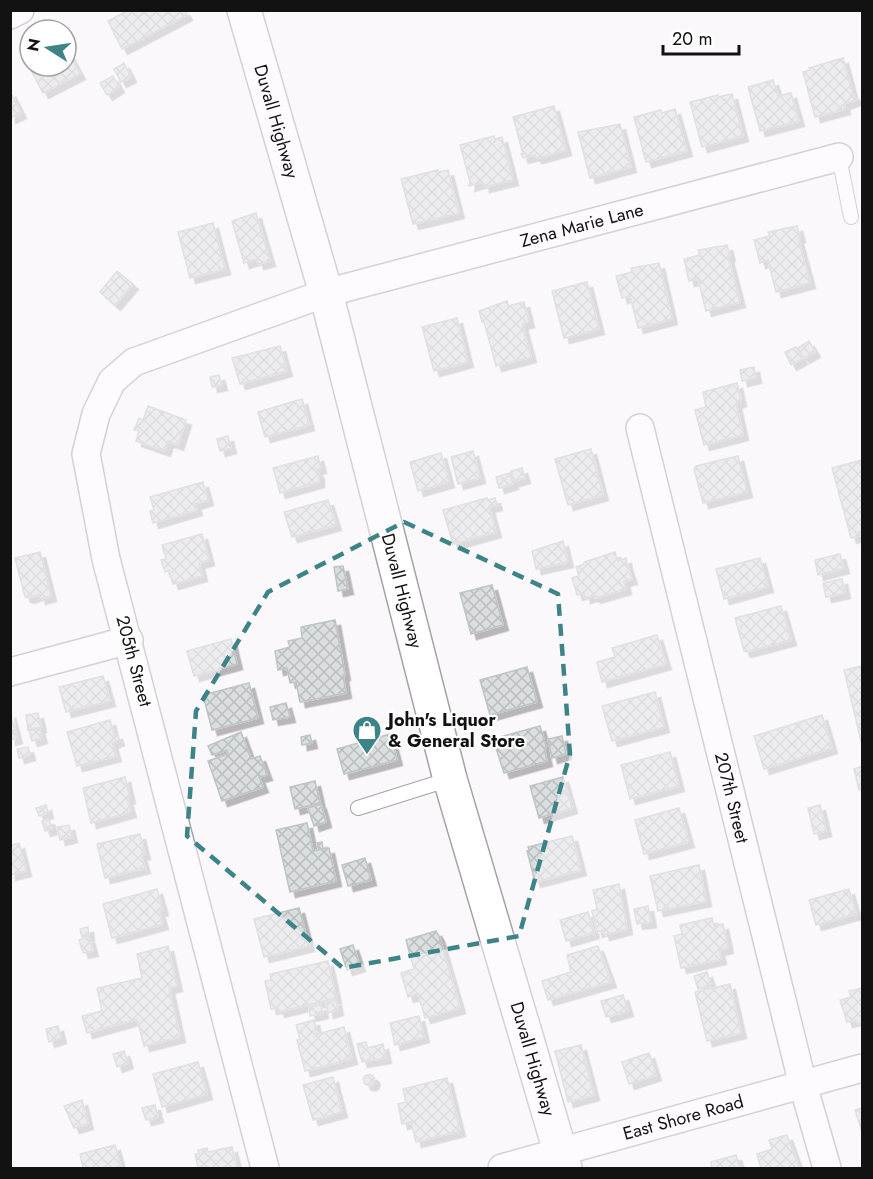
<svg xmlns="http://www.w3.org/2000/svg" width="873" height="1179" font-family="Jost,sans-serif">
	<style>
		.building { fill: url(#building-cross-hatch); stroke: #bfc4c4; stroke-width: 1.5; filter: url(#shadow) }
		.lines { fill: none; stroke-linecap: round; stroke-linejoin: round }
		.lane-casing { stroke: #a5a2a5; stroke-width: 16 }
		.street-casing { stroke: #a5a2a5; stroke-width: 30 }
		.secondary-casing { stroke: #a5a2a5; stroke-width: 36 }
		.lane { stroke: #fff; stroke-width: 14 }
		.street { stroke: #fff; stroke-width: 27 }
		.secondary { stroke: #fff; stroke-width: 33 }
		.marked { fill: none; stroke: #3c8488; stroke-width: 4.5; stroke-dasharray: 12 8; stroke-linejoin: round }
		.labels { text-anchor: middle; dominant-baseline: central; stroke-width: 4.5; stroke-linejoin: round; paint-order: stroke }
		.street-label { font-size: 18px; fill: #131213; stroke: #fff }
		.poi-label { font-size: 18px; font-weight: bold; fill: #131213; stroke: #fff; text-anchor: start }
	</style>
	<defs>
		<pattern id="building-cross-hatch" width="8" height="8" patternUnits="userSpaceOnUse" patternTransform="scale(1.5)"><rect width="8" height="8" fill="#d9dede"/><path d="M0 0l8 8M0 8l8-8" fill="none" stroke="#b9bdbe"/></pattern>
		<filter id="shadow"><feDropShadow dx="5.5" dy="5.5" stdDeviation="0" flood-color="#0004"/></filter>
	</defs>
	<rect width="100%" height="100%" fill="#fbf8fb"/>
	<!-- building -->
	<path class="building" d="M129,10H184L187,15L122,49L108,21Z
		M66,48L80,74L43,93L25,59L30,57V66H66Z
		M843,58L853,96L855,95L856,100L844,104L845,109L815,117L803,72L810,70L809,68Z
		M124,63L131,77L121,82L114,69Z
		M113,76L119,87L107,95L100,83Z
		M773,80L778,96L791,93L799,121L760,131L748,87Z
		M10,91L21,113L10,118Z
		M732,94L743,136L702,147L690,102L718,95V97Z
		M554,106L566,150L538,158H536L535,155L523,158L521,154H523L513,117Z
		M675,109L687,151L646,162L634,117L661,110L662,113Z
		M620,124L631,167L590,178L578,132Z
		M494,136L495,139L502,137L513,180L484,187L483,182L469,186L470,182L460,145Z
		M438,170V172L448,170L459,213L413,224L401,179Z
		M256,213L270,261L258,264L257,259L244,263L232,221Z
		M213,223L225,269L190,278L178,232Z
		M797,226L800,237L798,238L810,283L776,292L768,260L760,263L754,240L770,236L768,232Z
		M727,245L730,256H728L740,302L706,311L698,279L689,281L684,259L700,255L698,250Z
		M659,263L672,319L638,328L630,296L622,298L616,276L632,272L631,268Z
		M117,271L133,284L115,305L100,292Z
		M587,282L599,329L564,338L552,291Z
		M507,301L508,306L524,302L529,322L522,324L531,357L496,366L484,322H482L479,311Z
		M457,318L468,362L434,371L422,327Z
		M809,341L815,352L804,358L798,348Z
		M280,346L287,371L240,384L232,358Z
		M796,347L802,359L791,365L785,352Z
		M754,367L756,378L742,381L740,370Z
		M219,375L222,385L212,387L210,377Z
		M737,383L741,401L736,403L743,435L704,445L695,410L706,407L703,392Z
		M302,399L309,425L265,437L258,412Z
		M148,406L186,420L178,445L168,441L165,451L136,441L139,431L134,430L139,418L143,420Z
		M228,436L231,448L220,451L217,439Z
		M591,449L603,495L568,505L555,459Z
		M473,451L480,478L458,484L451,457Z
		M441,453L449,482L418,491L410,462Z
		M318,456L321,468L316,469L319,474V482L280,493L273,468Z
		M738,456L747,492L703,503L694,469L696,466Z
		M862,460V535L851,538L832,468Z
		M522,468L525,478L514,481L511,471Z
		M510,473L513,484L499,488L496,477Z
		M203,482L208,500L195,504L197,510L153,523L150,511L154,510L150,497Z
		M487,498L488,500L495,498L497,505L489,507L496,532L453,544L443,510Z
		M328,500L336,525L292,537L284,512Z
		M202,534L209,560L199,563L202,576L173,584L169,570L165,572L161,560L166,559L162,545Z
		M563,541L568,562L536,569L532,551Z
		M40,552L51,596L40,599L39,594L29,598L25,597L15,558Z
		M615,552L618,561L626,558L627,564L632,579L624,581L626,589L595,598V595L585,598L584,593L577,595L572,578L579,576L576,567L584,564V562Z
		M840,554L844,568L818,575L815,560Z
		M760,558L768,587L724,599L716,569Z
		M343,566L348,589L338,591L334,567Z
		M842,579L845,593L826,597L823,583Z
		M492,585L503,625L471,634L460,593Z
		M781,606L791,640L746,652L744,651L735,618Z
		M335,620L345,675H343L346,693L300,702L296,682L290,683L287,668L278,670L275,651L290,647L288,641L302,638L301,627Z
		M657,635L666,664L602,682L597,662L615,657L612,648Z
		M231,639L237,664L194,676L187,651Z
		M861,666H862V745L844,670Z
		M527,667L537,702L490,715L480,680Z
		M103,676L110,701L66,712L59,687Z
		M249,683L258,718L212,730L203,695Z
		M655,692L664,727L612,741L602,706Z
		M286,703L290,717L273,720L270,707Z
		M10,712L17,738L10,740Z
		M38,713L41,727L28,730L26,715Z
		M822,715L832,748L764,769L754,736Z
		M110,720L114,735L117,734L119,740L112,743L116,756L77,766L67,732Z
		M540,726L546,747L544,748L547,761L504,773L493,739Z
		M39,728L42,738L32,741L29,731Z
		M241,732L251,759L260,756L267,775L259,777L263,787L222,801L208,761L228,754L227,750L212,755L208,746Z
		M390,734L397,760L344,774L337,749Z
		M310,735L312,743L302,745L301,737Z
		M562,736L566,754L552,758L548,739Z
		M28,747L30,755L19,758L17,749Z
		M670,752L679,786L630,799L621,765Z
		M862,766V789L859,790L854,769Z
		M125,777L130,798L127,799L131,812L91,823L83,788Z
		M563,777L572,808L539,818L530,786Z
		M315,781L320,803L295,809L290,787Z
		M321,804L326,822L314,826L308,808Z
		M46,805L48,813L39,816L36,808Z
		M820,805L826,831L814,834L808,808Z
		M679,808L689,842L644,854L635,820Z
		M49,819L52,829L45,831L42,821Z
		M307,823L313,851L319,850L317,843L322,842L323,849L329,848L336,881L290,892L276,830Z
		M69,825L72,837L60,840L57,827Z
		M140,834L145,854L141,855L145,868L105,878L97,844Z
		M572,836L581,870L535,882L527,851L529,850L528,847Z
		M19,843L26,871L10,875V846Z
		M365,858L371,880L348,886L342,865Z
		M699,865L706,901L658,911L650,876Z
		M619,884L627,929L604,935L603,930L597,932L592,911L597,909L593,890Z
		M157,889L163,910L159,911L163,924L112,938L103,904Z
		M849,889L856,914L816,925L809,900Z
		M648,906L651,922L637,924L634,909Z
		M299,908L309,946L264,957L254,919Z
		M588,912L594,933L566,941L560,920Z
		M712,918L714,926L723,924L728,948L719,950L721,959L681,968L674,936L682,934L680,925Z
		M88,927L89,935L82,937L80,929Z
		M436,931L439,936L460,1008L425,1018L418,994L408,997L401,973L414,969L406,940Z
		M89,937L93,951L83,953L79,940Z
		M353,945L360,966L347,970L340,949Z
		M168,946L177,986L169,988L180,1037L144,1046L137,1019L87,1033L82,1016L102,1011L97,988L142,978L137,954Z
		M598,946L611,982L548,1000L542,981L571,972L567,955Z
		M328,961L336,998L279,1012L278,1008L271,1009L265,981L271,980L270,974Z
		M707,972L711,985L698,989L694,976Z
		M730,984L741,1033L707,1041L695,992Z
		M862,988V1023L858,1024L856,1020L847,1022L840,1000L851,997L849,991Z
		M623,995L628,1011L606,1017L601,1001Z
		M336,1000L338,1010L328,1013L326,1003Z
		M321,1005L323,1013L310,1016L309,1007Z
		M419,1016L424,1037L395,1045L390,1023Z
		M314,1020L317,1034L344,1027L352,1059L305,1071L297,1040L300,1039L296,1025Z
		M58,1026L61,1038L49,1042L46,1029Z
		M366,1042L368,1048L383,1044L386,1058L362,1062L357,1044Z
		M581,1045L594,1095L568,1102L555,1051Z
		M124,1051L128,1063L117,1067L113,1054Z
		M649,1053L656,1075L629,1084L622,1062Z
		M198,1062L207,1094L162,1107L153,1074Z
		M363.5 1080a5.5 5.5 0 1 1 11 0a5.5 5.5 0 1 1-11 0Z
		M333,1077L342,1112L313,1120L303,1085Z
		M447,1078L460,1131L416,1142L411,1122L402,1124L398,1104L406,1102L403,1089Z
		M82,1100L88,1124L74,1128L64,1106Z
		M155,1105L158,1117L146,1120L142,1108Z
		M862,1108V1132L855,1110Z
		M787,1135L799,1168H761L757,1154L772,1149L769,1140Z
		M115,1145L121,1168H83L80,1154Z
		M232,1147L237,1168H198L195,1154H199L198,1150L207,1148L208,1152Z
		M736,1155L740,1168H712L711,1162Z"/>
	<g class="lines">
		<!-- lane casing -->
		<g class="lane-casing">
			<path id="lane" d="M839,157L851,217
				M358,808L450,779"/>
		</g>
		<!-- street casing -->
		<g class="street-casing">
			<g id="street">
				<path d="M10,15L20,10"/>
				<path id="s1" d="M640,428L803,1085L827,1168"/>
				<path d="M10,672L129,640"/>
				<path id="s2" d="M265,1168L106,559L86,454L96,414L112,381L134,362L326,293L839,157"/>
				<path id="s3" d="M502,1168L862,1068"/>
			</g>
		</g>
		<!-- secondary casing -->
		<g class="secondary-casing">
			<g id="secondary">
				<path id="s4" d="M244,10L326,293L450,779L565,1168"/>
			</g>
		</g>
		<!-- lane -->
		<use href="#lane" class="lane"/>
		<!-- street -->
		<use href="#street" class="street"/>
		<!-- secondary -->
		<use href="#secondary" class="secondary"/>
	</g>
	<!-- marked area -->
	<path d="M0 0H873V1179H0ZM404,522L558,594L570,754L519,936L343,968L187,836L196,711L268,592Z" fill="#fbf8fb" fill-opacity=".55" fill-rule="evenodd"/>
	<path class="marked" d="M404,522L558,594L570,754L519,936L343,968L187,836L196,711L268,592Z"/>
	<!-- icons -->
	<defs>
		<g id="shop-pin" transform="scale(1.5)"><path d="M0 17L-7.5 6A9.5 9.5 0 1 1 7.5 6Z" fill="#3c8488" stroke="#fff"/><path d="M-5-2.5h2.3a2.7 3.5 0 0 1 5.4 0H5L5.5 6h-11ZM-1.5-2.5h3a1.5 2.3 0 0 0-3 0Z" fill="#fff"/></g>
	</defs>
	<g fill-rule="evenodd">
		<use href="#shop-pin" x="367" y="730"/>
	</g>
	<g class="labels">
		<!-- street labels -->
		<g class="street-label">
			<text stroke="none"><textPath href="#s4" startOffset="116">Duvall Highway</textPath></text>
			<text stroke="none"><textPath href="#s2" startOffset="1312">Zena Marie Lane</textPath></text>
			<text stroke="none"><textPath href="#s4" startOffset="602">Duvall Highway</textPath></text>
			<text transform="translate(134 661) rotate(75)">205th Street</text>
			<text stroke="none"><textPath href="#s1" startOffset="381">207th Street</textPath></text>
			<text stroke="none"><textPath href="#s4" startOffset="1088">Duvall Highway</textPath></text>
			<text stroke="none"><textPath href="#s3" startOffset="188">East Shore Road</textPath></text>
		</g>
		<!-- poi labels -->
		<g class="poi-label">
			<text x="388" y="720">John's Liquor<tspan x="388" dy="21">&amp; General Store</tspan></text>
		</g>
	</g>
	<!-- border -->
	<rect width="873" height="1179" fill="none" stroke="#131213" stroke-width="24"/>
	<!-- north arrow -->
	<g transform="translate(48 48) rotate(282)"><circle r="28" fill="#ffffff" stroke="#a1a0a1" stroke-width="1.5"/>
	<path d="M0-4.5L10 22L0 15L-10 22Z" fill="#3c8488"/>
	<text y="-9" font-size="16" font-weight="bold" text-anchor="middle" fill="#131213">N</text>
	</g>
	<!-- scale -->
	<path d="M663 45v9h76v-9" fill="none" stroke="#131213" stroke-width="3"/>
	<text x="672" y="45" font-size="18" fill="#131213" stroke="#ffffff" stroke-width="4.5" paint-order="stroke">20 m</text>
</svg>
